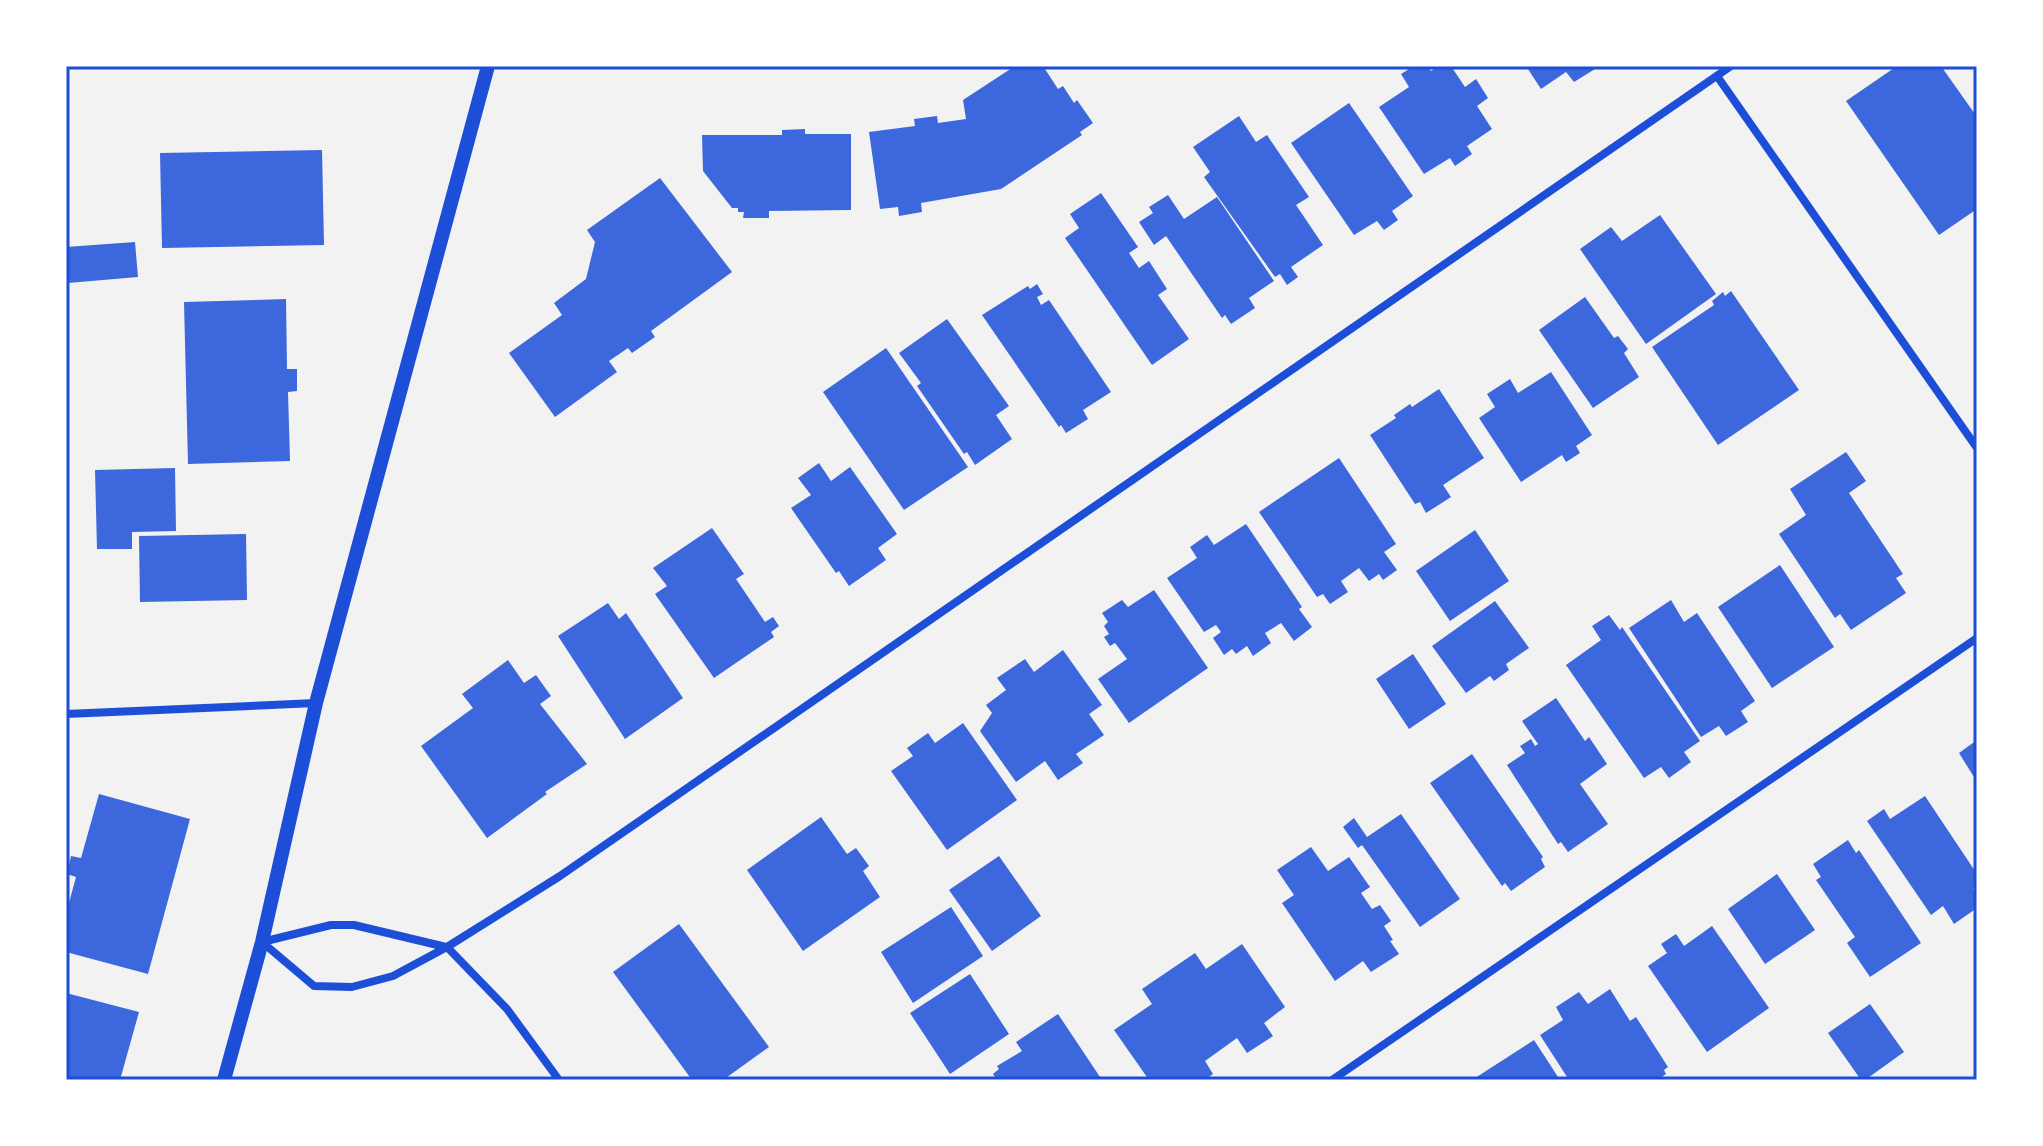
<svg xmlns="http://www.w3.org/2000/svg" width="2043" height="1146" font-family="'Titillium Web',sans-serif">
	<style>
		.building { fill: #3d67dc }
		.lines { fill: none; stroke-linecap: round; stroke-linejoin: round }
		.minor { stroke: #1d4ed8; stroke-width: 8 }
		.tertiary { stroke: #1d4ed8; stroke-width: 14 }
		.neatline { fill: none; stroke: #1d4ed8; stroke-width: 3 }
	</style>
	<rect width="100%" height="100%" fill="#f2f2f2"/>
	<!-- building -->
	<path class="building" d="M1015,66H1043L1058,89L1063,86L1074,103L1077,100L1093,123L1080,132L1082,135L1001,189L921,203L922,212L899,216L898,207L880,209L869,132L915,126L914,119L937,116L938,123L966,119L963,100Z
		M1414,66H1428L1431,71L1438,66H1451L1465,87L1476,79L1488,98L1477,106L1492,129L1467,146L1472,154L1455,166L1450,158L1424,174L1379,107L1409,87L1401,74Z
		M1526,66H1593L1595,69L1574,82L1566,72L1541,89Z
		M1897,66H1941L1977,117V209L1939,235L1846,101Z
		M1349,103L1413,196L1392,211L1398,220L1384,230L1377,221L1354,235L1291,143Z
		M1239,116L1256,142L1267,135L1309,197L1296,205L1323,245L1291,267L1298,277L1287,285L1280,274L1275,277L1204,177L1210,172L1193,147Z
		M805,129V134H851V210L769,211V218H743L744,212H738V208H732L703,171L702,135H782V130Z
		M322,150L324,245L162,248L160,153Z
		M660,178L732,272L651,331L655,337L632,353L628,348L609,361L617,372L555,417L509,353L562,315L554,303L586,279L595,242L587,230Z
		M1101,193L1138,247L1129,253L1139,268L1149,261L1167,289L1158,295L1189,339L1152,365L1065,238L1079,228L1070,214Z
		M1168,195L1184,219L1217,197L1274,281L1249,298L1255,308L1231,324L1225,315L1222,318L1166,236L1154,245L1139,222L1153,213L1149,207Z
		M1660,215L1716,294L1646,344L1580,249L1611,227L1622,241Z
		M135,242L138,277L68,283L66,247Z
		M1037,284L1043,294L1037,297L1041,305L1049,300L1111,392L1083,410L1088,419L1066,433L1061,425L1059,427L982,315L1028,286L1030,289Z
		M1731,291L1799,390L1718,445L1652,347L1714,305L1712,301L1723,292L1725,296Z
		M1585,297L1614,338L1618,336L1628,349L1624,353L1639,377L1593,408L1539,330Z
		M286,299L287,369H297V391L288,392L290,461L188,464L184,302Z
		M947,319L1009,406L996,415L1012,439L975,465L967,452L964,454L917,386L921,383L899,353Z
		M886,348L968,467L904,510L823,392Z
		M1551,372L1592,435L1576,446L1580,453L1566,462L1562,455L1521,482L1479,418L1495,407L1487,394L1510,379L1518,393Z
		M1439,389L1484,458L1443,485L1451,497L1426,513L1420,502L1415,504L1370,435L1396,418L1394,415L1410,404L1412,407Z
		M1846,452L1866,481L1849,493L1903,574L1896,578L1906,593L1851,630L1840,614L1835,618L1779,534L1806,515L1790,489Z
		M1339,458L1396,544L1384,552L1397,570L1383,580L1379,574L1369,581L1359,568L1341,581L1348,592L1330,604L1323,594L1317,597L1259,512Z
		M819,463L831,481L850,467L897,534L878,548L886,560L849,586L839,571L836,573L791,508L811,495L798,478Z
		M175,468L176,531L132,532V549H97L95,470Z
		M1246,524L1302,607L1299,609L1312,627L1294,641L1281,623L1265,633L1271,643L1253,656L1247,646L1236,654L1232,649L1224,655L1213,638L1221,632L1216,625L1204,632L1167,578L1197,558L1190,547L1207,535L1214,545Z
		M712,528L744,574L736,579L765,622L773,617L779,626L771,632L774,637L714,678L655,594L667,586L653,568Z
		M1475,530L1509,581L1450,621L1416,571Z
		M246,534L247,600L140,602L139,536Z
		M1780,565L1834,647L1772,688L1718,607Z
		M1154,590L1208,668L1129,723L1098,679L1127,659L1115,643L1110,646L1104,637L1109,634L1104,626L1108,622L1102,613L1122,600L1128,607Z
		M1671,600L1684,622L1697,613L1755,701L1741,711L1748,722L1726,736L1719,726L1701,737L1629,628Z
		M1495,601L1529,648L1506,664L1509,670L1494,681L1490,676L1466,693L1432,646Z
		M608,603L619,619L626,613L683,698L625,739L558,636Z
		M1609,615L1620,630L1622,627L1700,741L1684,752L1691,762L1669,778L1661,767L1644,778L1566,665L1601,640L1592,626Z
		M1063,650L1102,705L1089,714L1104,735L1076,754L1083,763L1058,780L1045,761L1016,782L980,731L992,713L986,705L1006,690L997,678L1025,659L1034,672Z
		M1413,654L1446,704L1409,729L1376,679Z
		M508,660L524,683L536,675L551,696L540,704L587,764L545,792L547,794L487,838L421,746L473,708L462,694Z
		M1556,698L1585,741L1589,737L1607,764L1580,784L1608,824L1568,852L1561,842L1558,844L1507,765L1525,753L1520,746L1531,739L1535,746L1538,744L1522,721Z
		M963,723L1017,800L947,850L891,771L913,756L907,748L928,733L935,743Z
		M1977,740V782L1959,753Z
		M1472,754L1543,857L1541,859L1545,867L1511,891L1505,883L1502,886L1430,783Z
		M99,794L190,819L148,974L66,952V914L76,877L67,874L71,856L81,858Z
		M1925,796L1977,874V885L1973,888L1977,894V908L1954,924L1943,906L1931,915L1867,821L1884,809L1890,819Z
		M1401,814L1460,899L1420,927L1362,845L1358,848L1343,827L1354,818L1367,837Z
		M821,817L847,854L856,848L869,866L863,871L880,897L803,951L747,870Z
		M1848,840L1856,853L1859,850L1921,943L1870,977L1847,943L1855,937L1816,880L1821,877L1813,864Z
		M1311,847L1328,871L1349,857L1370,887L1361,893L1372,909L1380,905L1391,921L1384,926L1393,940L1390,941L1399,954L1371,972L1363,961L1335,981L1282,903L1294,895L1277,870Z
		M999,856L1041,916L992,951L949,890Z
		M1777,874L1815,930L1765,964L1728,909Z
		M951,907L983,956L913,1003L881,952Z
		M679,924L769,1047L723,1080H692L613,972Z
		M1712,926L1769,1008L1707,1052L1648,966L1667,953L1661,944L1676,934L1684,946Z
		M1242,944L1285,1007L1264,1023L1273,1036L1247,1053L1237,1038L1205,1061L1213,1074L1205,1080H1149L1114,1030L1152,1004L1142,989L1195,953L1206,969Z
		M970,974L1009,1034L950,1074L910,1013Z
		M1610,989L1630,1021L1636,1017L1668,1067L1664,1070L1666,1074L1658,1080H1569L1540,1035L1563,1020L1556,1007L1579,992L1588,1004Z
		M66,993L139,1012L120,1080H66Z
		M1870,1004L1904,1052L1865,1080H1861L1828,1033Z
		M1058,1014L1102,1080H997L993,1074L999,1069L997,1066L1022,1051L1016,1042Z
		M1534,1040L1560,1080H1472Z"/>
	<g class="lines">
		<!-- minor -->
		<path class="minor" d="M1717,76L1977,448
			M66,714L316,703
			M262,942L314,986L352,987L393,976L447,947L560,876L1731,66
			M262,942L331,925H354L446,947
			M447,947L507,1009L559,1080
			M1332,1080L1977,638"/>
		<!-- tertiary -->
		<path class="tertiary" d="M224,1080L262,942L316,703L488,66"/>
	</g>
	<!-- border -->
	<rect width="2043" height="1146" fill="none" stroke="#ffffff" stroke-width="136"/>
	<rect x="68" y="68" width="1907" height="1010" class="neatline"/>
</svg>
